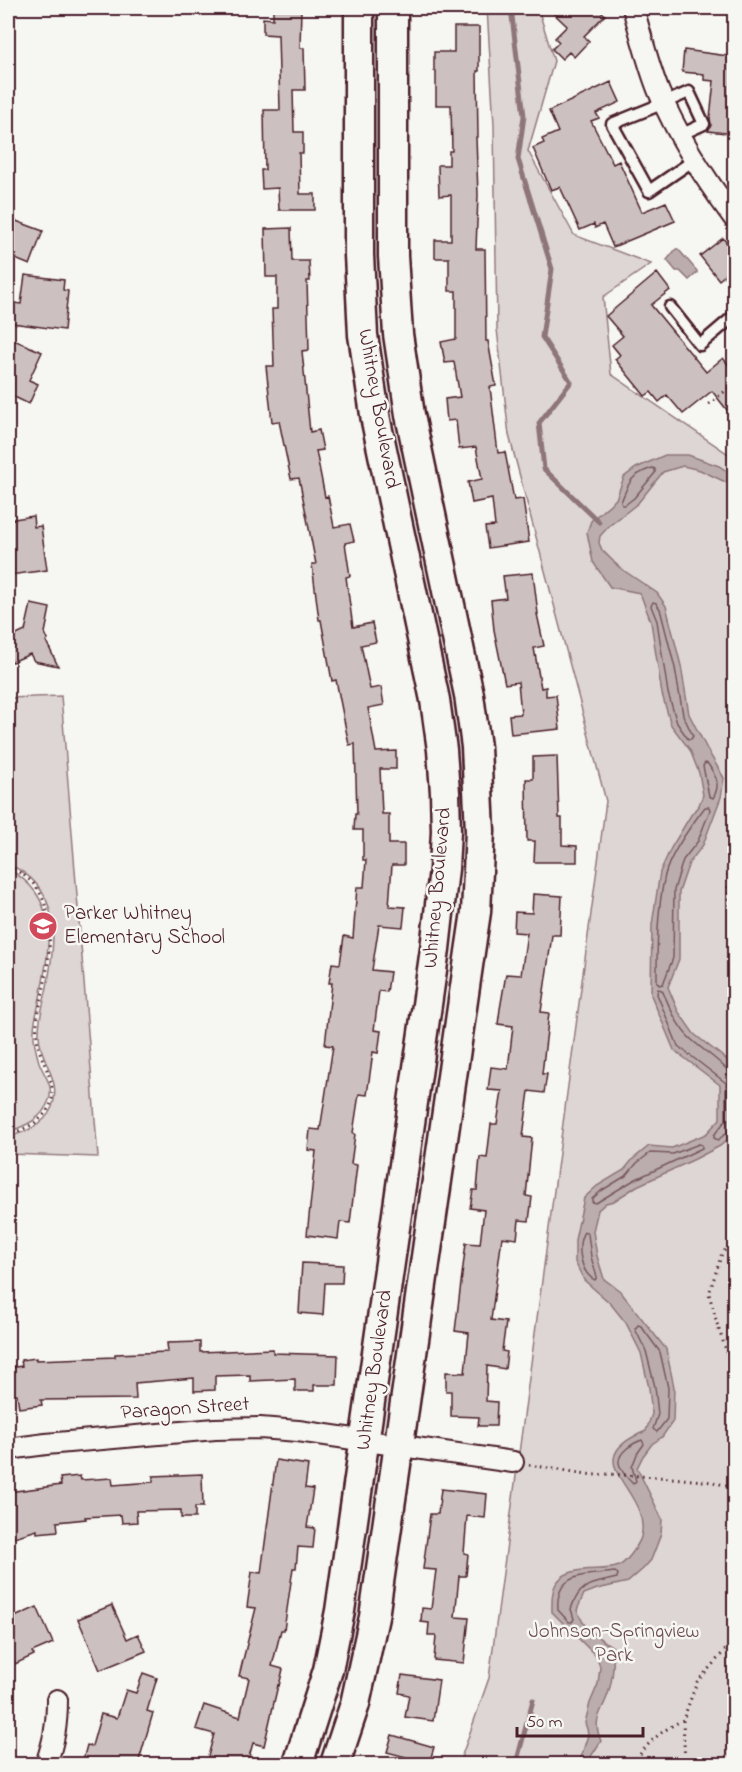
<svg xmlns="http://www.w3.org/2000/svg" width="742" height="1772" font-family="'Indie Flower',sans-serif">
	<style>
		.green { fill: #ddd6d5; stroke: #947a80; stroke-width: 1.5 }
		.water { fill: #bbadae; stroke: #8e747a; stroke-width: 1.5 }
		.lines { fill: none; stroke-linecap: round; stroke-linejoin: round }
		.shore { stroke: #77585f; stroke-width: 1.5 }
		.stream { stroke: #8e747a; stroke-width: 5 }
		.building { fill: #ccc1c0; stroke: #4a1f2b; stroke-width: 1.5 }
		.lane-casing { stroke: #4a1f2b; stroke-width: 15 }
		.street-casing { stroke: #4a1f2b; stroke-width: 24 }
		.secondary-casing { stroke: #4a1f2b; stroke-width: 33 }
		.path { stroke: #4a1f2b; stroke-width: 3; stroke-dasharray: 1.5 4.5; stroke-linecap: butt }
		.lane { stroke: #f6f6f2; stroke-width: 10 }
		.street { stroke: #f6f6f2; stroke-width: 20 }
		.secondary { stroke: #f6f6f2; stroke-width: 28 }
		.labels { text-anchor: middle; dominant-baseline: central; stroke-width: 5; stroke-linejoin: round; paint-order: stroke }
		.street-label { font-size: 21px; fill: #4a1f2b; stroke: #f6f6f2 }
		.poi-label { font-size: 21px; fill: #4a1f2b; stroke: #f6f6f2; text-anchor: start }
		.park-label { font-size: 21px; fill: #6f4d56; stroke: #f6f6f2 }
	</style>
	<rect width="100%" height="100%" fill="#f6f6f2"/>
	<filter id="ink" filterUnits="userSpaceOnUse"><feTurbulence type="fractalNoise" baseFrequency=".0167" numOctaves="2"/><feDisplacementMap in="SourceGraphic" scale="12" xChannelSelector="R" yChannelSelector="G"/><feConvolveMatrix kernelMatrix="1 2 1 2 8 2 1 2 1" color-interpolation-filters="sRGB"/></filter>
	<g filter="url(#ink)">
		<!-- green -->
		<path class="green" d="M487,8H538L554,61L528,151L574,235L651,264L603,297L611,374L734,458V1764H459L489,1678L606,801L509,435L497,329L494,125Z
			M61,696L98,1157L8,1154V1137C25,1132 44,1126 52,1107C63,1079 38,1060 39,1032C39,1017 44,1002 47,987C56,938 62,887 8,864V698Z
			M8,869C64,899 48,952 39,1003C37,1012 34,1022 34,1030C33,1040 36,1052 39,1062C44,1076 54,1084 49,1100C42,1120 25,1126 8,1132Z"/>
		<!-- water -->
		<path class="water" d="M676,249H678L697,271V273L689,280L680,271H676L667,260Z
			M665,455H688L719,466L734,476V486L700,470L683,466L663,472L638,503L609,526L600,536L599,543L602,550L620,568L657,593L666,606L681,666L689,714L708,751L724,778L721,797L703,845L689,863L679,892V959L668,987L678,1011L694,1034L727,1060L734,1071V1134L720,1146L695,1159L637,1186L614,1201L606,1203L598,1210L593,1231L597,1256L604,1279L620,1291L666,1349L674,1387L673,1421L662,1437L652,1444L643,1456L637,1468L662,1519L661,1534L651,1560L643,1569L628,1582L597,1589L584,1594L577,1610C585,1631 595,1635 613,1647C614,1661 613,1677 609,1691C603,1712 591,1718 601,1741L590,1758L589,1764H579L588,1735L587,1729L585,1723L590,1703L598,1684L600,1667L597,1657L552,1612C552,1603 551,1589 558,1581C571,1564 602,1573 619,1566C626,1562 631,1555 635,1549C637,1545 640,1541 641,1537C653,1490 571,1461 646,1431L652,1414L649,1388L641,1353L626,1323L610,1303L584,1280L575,1262V1240L584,1198L597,1186L624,1170L633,1159L649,1146L672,1148L706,1134L720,1119V1085L674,1050L651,995L652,925L660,872L671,848L691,815L699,805L703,795L699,773L690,750L671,725L662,694L651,622L640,593L610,587L593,562L587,532L591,521L616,499L624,477L636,468Z"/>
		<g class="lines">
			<!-- shore -->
			<path class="shore" d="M652,468L655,469V473L634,498L625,505H622L621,502C630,480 630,476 652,468Z
				M653,602L656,603L660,609L675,668L683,715L693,736L691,739H688L677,723L668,693L657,621L651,606Z
				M705,763L708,764C716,776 721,785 713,798L709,796L703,766Z
				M705,807H709L710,810L698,841L683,860L674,890L673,958L663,984L659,985L657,982C657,947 657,910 665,875C670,854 692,824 705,807Z
				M734,1073L729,1072C718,1059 704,1051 692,1040C677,1027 670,1007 662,990L658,989L657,994L678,1046L726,1083V1120L714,1135V1138L718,1140L729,1131L734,1130
				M699,1144L702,1145V1148L634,1180L596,1203L592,1202V1199L601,1191L627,1175L637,1163L650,1153L673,1154Z
				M584,1232L588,1234L591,1257L597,1277L595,1280C580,1273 576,1245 584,1232Z
				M638,1325L641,1326L660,1352L668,1388L667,1419L657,1432L653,1429L658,1414L655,1387L646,1351L635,1329Z
				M642,1440L644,1444L637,1454L632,1467L636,1481L633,1484C628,1479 620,1470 619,1463C618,1452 633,1443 642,1440Z
				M615,1572L618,1574L617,1578C593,1584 580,1582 571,1609L574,1619L572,1622H569L558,1610C555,1571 586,1576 615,1572Z"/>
			<!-- stream -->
			<path class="stream" d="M511,8L524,116L518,159L552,269L542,337L571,382L539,423L544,469L599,522
				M516,1764L533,1700"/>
		</g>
		<!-- building -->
		<path class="building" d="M273,8H301L300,48H304L305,90H293L294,132H303V153H299L300,194H315V210H279L278,188L262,189L261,170H265L264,110H280L278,35L263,34V18L273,19Z
			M548,8H598L605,15L584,36L589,41L574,57L569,52L562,59L552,49L559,42L555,38L567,26Z
			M454,27H479V71H477L478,137H476L478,195L476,249H485L486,341H488L496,386L490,387L498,453L505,452L514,500L523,499L529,542L488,548L485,527L495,526L492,499L472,503L468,482L482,479L476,447L459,449L456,420L447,421L445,399L460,397L454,362L445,363L441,342L456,339V291H449V258H435V240H451V195L439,196L438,165H449V151H452L451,105H436V71H434V52H454Z
			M684,50L735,57V134L708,131L711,125L710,118L714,81L704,80V74L682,72Z
			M611,82L620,102L596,113L599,118L591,121L613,164L619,161L642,212L666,202L675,221L613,247L603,224L595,228L594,224L580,230L560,187L551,190L533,148L544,143L542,139L558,132L549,111Z
			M8,218L43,231L30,265L8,256Z
			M291,228L292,261H309L310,281H307L309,350L302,351L310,432L319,430L323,450L316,451L325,497L328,496L334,527L350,524L354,541L345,543L350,576L346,577L353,627L372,623L376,642L361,645L370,689L381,687L384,705L368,708L376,752L396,751V769H380L382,814H389V844H404V865H392L389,906L405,907L403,927L379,925L372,970L390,972L387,992L379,991L374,1030L381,1031L378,1053L373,1052L367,1095L359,1094L353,1133L355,1134L351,1164L357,1165L350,1223L340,1222L338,1239L307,1235L316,1151L308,1150L310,1129L320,1130L333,1046L325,1045L332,983H329L332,963L340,964L344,936L353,938L357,887H364L366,860H363V830H354L355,814H357L355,744L349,745L336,680L332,681L321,620H319L312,564H316L299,478L291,479L279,421L272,422L266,366H274L272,309H277V277H266L265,229Z
			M723,238L735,253V267L719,280L700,256Z
			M657,273L670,290L651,305L706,372L723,358L735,373V420L712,391L683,414L667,395L659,402L651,392L645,396L615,359L620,355L612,345L623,336L606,316Z
			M25,275L64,280L63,290L68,291L64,330L12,323L14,303L21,304Z
			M14,340L42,352L29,380L38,384L29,404L8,394V354Z
			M33,516L34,527L41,526L47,570L10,575L8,557V520Z
			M533,573L538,614H537L544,646L534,648L541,688L546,687V696L556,695L560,729L511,734L509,715L521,714L518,682L505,684L494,630L491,600L506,598L503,576Z
			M31,604L50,608L45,633L48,640L46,641L58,666L34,661L30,654L12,662L8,654V639L25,631Z
			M557,756L559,818H562V845L577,846V862H534L535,841H527L526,779H533V757Z
			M533,894L562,896L560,935H552L541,1012L549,1013L542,1074H547L544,1093L529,1091L523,1137L532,1138L526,1196L532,1197L529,1221L519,1220L517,1239L502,1237L491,1320L506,1322L502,1351L507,1352L505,1369L487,1366L486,1401L497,1402L496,1426H478L479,1417L451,1416V1391H446V1372L465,1373L469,1333L455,1331L466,1243L480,1244L484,1210L470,1208L473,1190H477L480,1157L487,1158L491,1124H497L502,1091L488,1090L491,1067L508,1069L513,1026L498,1024L500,1009L506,974L521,975L527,933L514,932L515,912L532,913Z
			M302,1263L343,1265L342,1283H325L323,1315L299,1313Z
			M200,1342V1352L273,1349V1353L338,1355L337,1385H314V1391H295V1379L250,1381V1375L215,1376V1390L194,1391V1378L135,1383L136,1399L41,1400L42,1405L19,1408L17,1394L8,1395V1368L22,1366L21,1360L36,1358V1360L115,1357V1354L168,1352L167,1343Z
			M276,1460L308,1465L305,1488L313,1489L307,1527L315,1528L313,1548L298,1547L296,1568H293L284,1630H281L272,1666L283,1669L279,1686L278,1685L264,1746L253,1743L247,1764H206L214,1734L196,1729L204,1705L240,1717L249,1678L239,1676L256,1608L247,1607L252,1572L261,1573Z
			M202,1474L203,1507H195V1518H181V1510L136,1511L137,1522L122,1523L121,1515L85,1517L86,1519L57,1522L58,1531L37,1533V1530L8,1539V1492L61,1485L60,1478L80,1476L81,1480L112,1478L113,1485L153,1482V1476Z
			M441,1489L487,1494L485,1518L467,1516L464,1553L468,1554L466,1576H459L455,1617L469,1618L464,1663L434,1660L436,1635H428L429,1623L421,1622L422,1608L431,1609L436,1570L423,1569L430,1514H438Z
			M112,1605L127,1639L138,1634L146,1651L100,1670L78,1619Z
			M37,1607L53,1643L32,1652L34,1655L15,1664L8,1647V1620Z
			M143,1673L157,1678L147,1711L153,1713L138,1764H82L87,1745L92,1746L101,1714L117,1718L126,1690L136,1693Z
			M402,1675L439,1680L433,1721L405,1717L409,1695L399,1693Z
			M392,1735L434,1747L429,1764H404L406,1757L387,1752Z"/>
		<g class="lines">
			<!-- lane casing -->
			<g class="lane-casing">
				<path id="lane" d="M680,135L704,124L689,92L664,103L612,124L649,191L694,160
					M670,307L700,345L734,316"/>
			</g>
			<!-- street casing -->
			<g class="street-casing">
				<path id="street" d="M633,8C641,35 648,65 659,92C678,137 705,179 734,218
					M8,1449L46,1444L215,1429L260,1428L298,1431L513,1462
					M46,1764C54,1741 57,1725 57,1700"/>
			</g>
			<!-- secondary casing -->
			<g class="secondary-casing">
				<path id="secondary" d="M298,1764L328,1670L340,1611L435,949L444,869L446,831L445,792L442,750L435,700L376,421L363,335L359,255V8
					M335,1764L355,1704L374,1617L470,952L476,912L480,831L476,747L469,695L410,415L398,334L393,256V8"/>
			</g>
			<!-- path -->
			<path class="path" d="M709,404L734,384
				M734,839C724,860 728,904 734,927
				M8,867C59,886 52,942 44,987C41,1003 35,1020 37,1037C38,1060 58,1080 51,1103C44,1121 25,1130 8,1134
				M734,1242L722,1253L709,1294L718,1327L734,1373
				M529,1465L593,1475L609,1474L672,1478L713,1482L734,1488
				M633,1764C648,1742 659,1732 683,1720
				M685,1764L683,1720L697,1682L734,1640"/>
			<!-- lane -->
			<use href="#lane" class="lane"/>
			<!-- street -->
			<use href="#street" class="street"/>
			<!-- secondary -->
			<use href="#secondary" class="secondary"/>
		</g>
	</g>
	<!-- icons -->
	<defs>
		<g id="school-disc" transform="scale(1.5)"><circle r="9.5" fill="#d1495b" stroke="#f6f6f2"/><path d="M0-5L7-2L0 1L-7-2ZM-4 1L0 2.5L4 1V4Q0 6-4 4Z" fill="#fff"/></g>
	</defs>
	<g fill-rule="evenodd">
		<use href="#school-disc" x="43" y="926"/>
	</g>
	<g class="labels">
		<!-- street labels -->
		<g class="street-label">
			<text transform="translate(378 409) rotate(80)">Whitney Boulevard</text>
			<text transform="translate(438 888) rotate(-85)">Whitney Boulevard</text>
			<text transform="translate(375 1370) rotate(-82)">Whitney Boulevard</text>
			<text transform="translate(185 1409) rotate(-4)">Paragon Street</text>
		</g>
		<!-- poi labels -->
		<g class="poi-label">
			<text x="64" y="914">Parker Whitney<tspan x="64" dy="24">Elementary School</tspan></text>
		</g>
		<!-- park labels -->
		<g class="park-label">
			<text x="614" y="1632">Johnson-Springview<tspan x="614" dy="24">Park</tspan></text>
		</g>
	</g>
	<!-- margin -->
	<rect width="742" height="1772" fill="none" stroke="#f6f6f2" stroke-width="30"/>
	<rect x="15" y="15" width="712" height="1742" fill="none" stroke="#4a1f2b" stroke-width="2" filter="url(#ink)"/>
	<!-- scale -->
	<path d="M517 1727v9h126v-9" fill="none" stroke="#4a1f2b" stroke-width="3"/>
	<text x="526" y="1727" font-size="18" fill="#4a1f2b" stroke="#f6f6f2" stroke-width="4.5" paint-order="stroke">50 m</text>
</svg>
